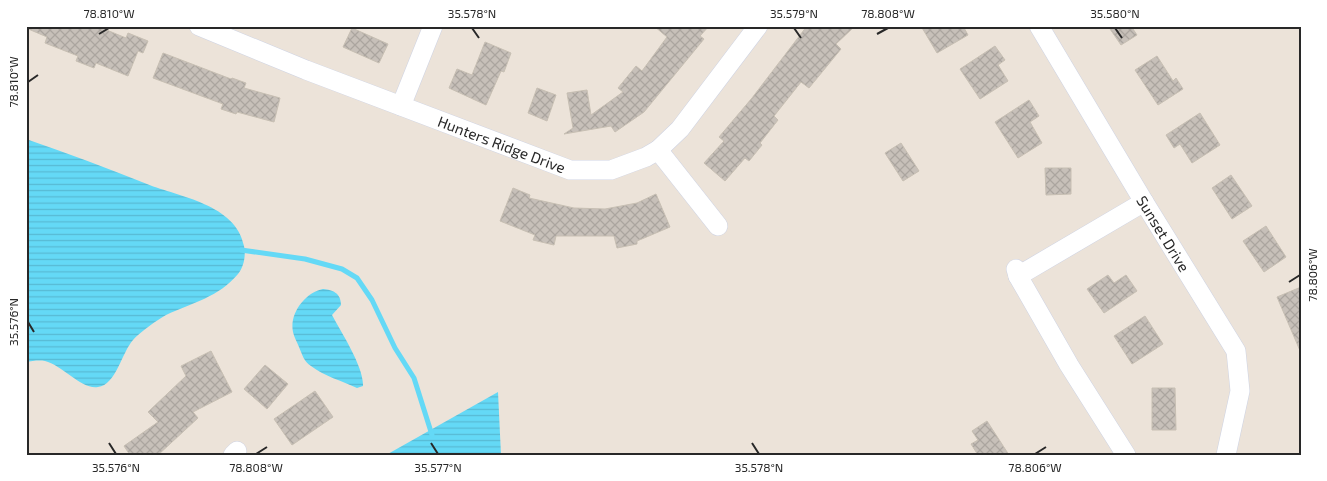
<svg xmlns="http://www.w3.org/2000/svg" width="1327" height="481" font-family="'Exo 2',sans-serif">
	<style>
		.water { fill: url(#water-rules) }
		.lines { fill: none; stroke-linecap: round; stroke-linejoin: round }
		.stream { stroke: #64d9f6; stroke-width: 5 }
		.building { fill: url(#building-cross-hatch); stroke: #c7bfb3 }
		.minor-casing { stroke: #ced3e3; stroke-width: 20 }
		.minor { stroke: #fff; stroke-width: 19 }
		.ticks { fill: none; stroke: #282828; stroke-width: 2 }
		.labels { text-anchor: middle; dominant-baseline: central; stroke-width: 4.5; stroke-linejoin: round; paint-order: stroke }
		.street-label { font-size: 15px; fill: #282828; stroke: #fff }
		.neatline { fill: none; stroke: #282828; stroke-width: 2 }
		.ticks-label { font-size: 12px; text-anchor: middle; fill: #282828 }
	</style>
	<defs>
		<pattern id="water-rules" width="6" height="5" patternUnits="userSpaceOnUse" patternTransform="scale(1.25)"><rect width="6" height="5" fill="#64d9f6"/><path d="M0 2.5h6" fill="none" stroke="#57bad3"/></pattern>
		<pattern id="building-cross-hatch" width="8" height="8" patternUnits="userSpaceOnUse" patternTransform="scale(1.25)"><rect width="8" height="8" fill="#c7c0b9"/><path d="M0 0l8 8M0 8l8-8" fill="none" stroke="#aba59f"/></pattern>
	</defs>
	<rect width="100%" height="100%" fill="#ece3d9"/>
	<!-- water -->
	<path class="water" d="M26,139C67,153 107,168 147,184C179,197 236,204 244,246C246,255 244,267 238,274C219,297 192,303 166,315C157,320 140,332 133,340C122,352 116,385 98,387C82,390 62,365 45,361C39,360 32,361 26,362Z
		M323,289C333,290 341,293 341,305L332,315C341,332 364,367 363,386L357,388C342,381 324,376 311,366C304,362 302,354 299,347C297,342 294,337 293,332C289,313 306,292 323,289Z
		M498,392L501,455H386Z"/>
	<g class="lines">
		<!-- stream -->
		<path class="stream" d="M241,250L305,259L342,269L357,278L372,300L395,348L414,378L432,435"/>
	</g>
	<!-- building -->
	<path class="building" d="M26,26H97L126,38L128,33L148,41L143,53L138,51L128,76L96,63L94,68L76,61L78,56L45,43L47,37L26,28Z
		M654,26H709L700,36L704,39L644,112L615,132L611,126L564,134L573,128L567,93L587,90L591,115L623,92L618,88L636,66L642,71L667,37Z
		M807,26H855L836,44L841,49L809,88L801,82L774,116L778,120L760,143L762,145L749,161L745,158L725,181L704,163L724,141L719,137L752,98Z
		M921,26H963L968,35L937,53Z
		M1108,26H1131L1137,35L1121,45Z
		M352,28L388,44L379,63L343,47Z
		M485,42L511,53L504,72L501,71L486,105L449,88L457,69L472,75Z
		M995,46L1005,60L998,65L1008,81L980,99L960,69Z
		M163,53L231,79L232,78L246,83L244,88L280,98L274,122L237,112L236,114L221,109L223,104L153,78Z
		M1157,56L1173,81L1176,78L1183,89L1158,105L1135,70Z
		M537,88L556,95L547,121L528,113Z
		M1029,100L1039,116L1030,122L1042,143L1018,158L995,122Z
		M1200,113L1220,145L1192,163L1180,144L1174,148L1166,135Z
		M901,143L919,171L903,181L885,153Z
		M1045,168H1071V194L1046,195Z
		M1231,175L1252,206L1232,219L1212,188Z
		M513,188L530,195L529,198L574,208L605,209L637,203L656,194L670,227L637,241V244L617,248L614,236H556L554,245L533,240L535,235L500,221Z
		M1266,226L1286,257L1264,272L1243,241Z
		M1108,275L1114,283L1126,275L1137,291L1104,313L1087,289Z
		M1301,287V353L1277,297Z
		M1145,316L1163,344L1132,364L1114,336Z
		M211,351L232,392L193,412L198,418L158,455H130L124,446L158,422L148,412L186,376L181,366Z
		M265,365L288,384L267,409L244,389Z
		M1152,388H1175L1176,430H1152Z
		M315,391L333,417L292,445L274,419Z
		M987,421L1009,455H978L971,444L978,440L972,431Z"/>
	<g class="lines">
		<!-- minor casing -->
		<g class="minor-casing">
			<g id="minor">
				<path id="s1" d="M199,26L306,70L570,170H611L646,157L658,150L680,129L758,26"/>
				<path id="s2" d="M1039,26L1144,202L1236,351L1240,391L1226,455"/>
				<path d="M401,106L433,26"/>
				<path d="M658,150L718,226"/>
				<path d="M1016,269L1018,276L1069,365L1126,455"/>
				<path d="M1018,276L1144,202"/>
				<path d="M233,455L237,451"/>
			</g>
		</g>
		<!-- minor -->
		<use href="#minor" class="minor"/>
	</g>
	<!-- ticks -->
	<path class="ticks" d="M472,28L479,38M794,28L801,38M1115,28L1122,38M99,34L109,28M877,34L888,28M28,82L38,75M1289,282L1300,275M28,322L34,332M109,443L116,454M431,443L438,454M752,443L759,454M256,454L267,447M1035,454L1046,447"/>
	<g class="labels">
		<!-- street labels -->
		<g class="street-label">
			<text stroke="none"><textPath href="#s1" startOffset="325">Hunters Ridge Drive</textPath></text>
			<text stroke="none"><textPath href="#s2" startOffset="242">Sunset Drive</textPath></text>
		</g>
	</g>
	<!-- border -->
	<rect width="1327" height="481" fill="none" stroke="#ffffff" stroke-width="55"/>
	<rect x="28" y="28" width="1272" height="426" class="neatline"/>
	<g class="ticks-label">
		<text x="109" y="18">78.810°W</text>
		<text x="472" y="18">35.578°N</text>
		<text x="794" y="18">35.579°N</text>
		<text x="888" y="18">78.808°W</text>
		<text x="1115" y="18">35.580°N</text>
		<text transform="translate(14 82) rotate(-90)" y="4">78.810°W</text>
		<text transform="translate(1313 275) rotate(-90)" y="4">78.806°W</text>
		<text transform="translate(14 322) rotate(-90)" y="4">35.576°N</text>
		<text x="116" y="472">35.576°N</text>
		<text x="256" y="472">78.808°W</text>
		<text x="438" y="472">35.577°N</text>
		<text x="759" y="472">35.578°N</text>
		<text x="1035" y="472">78.806°W</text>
	</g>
</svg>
